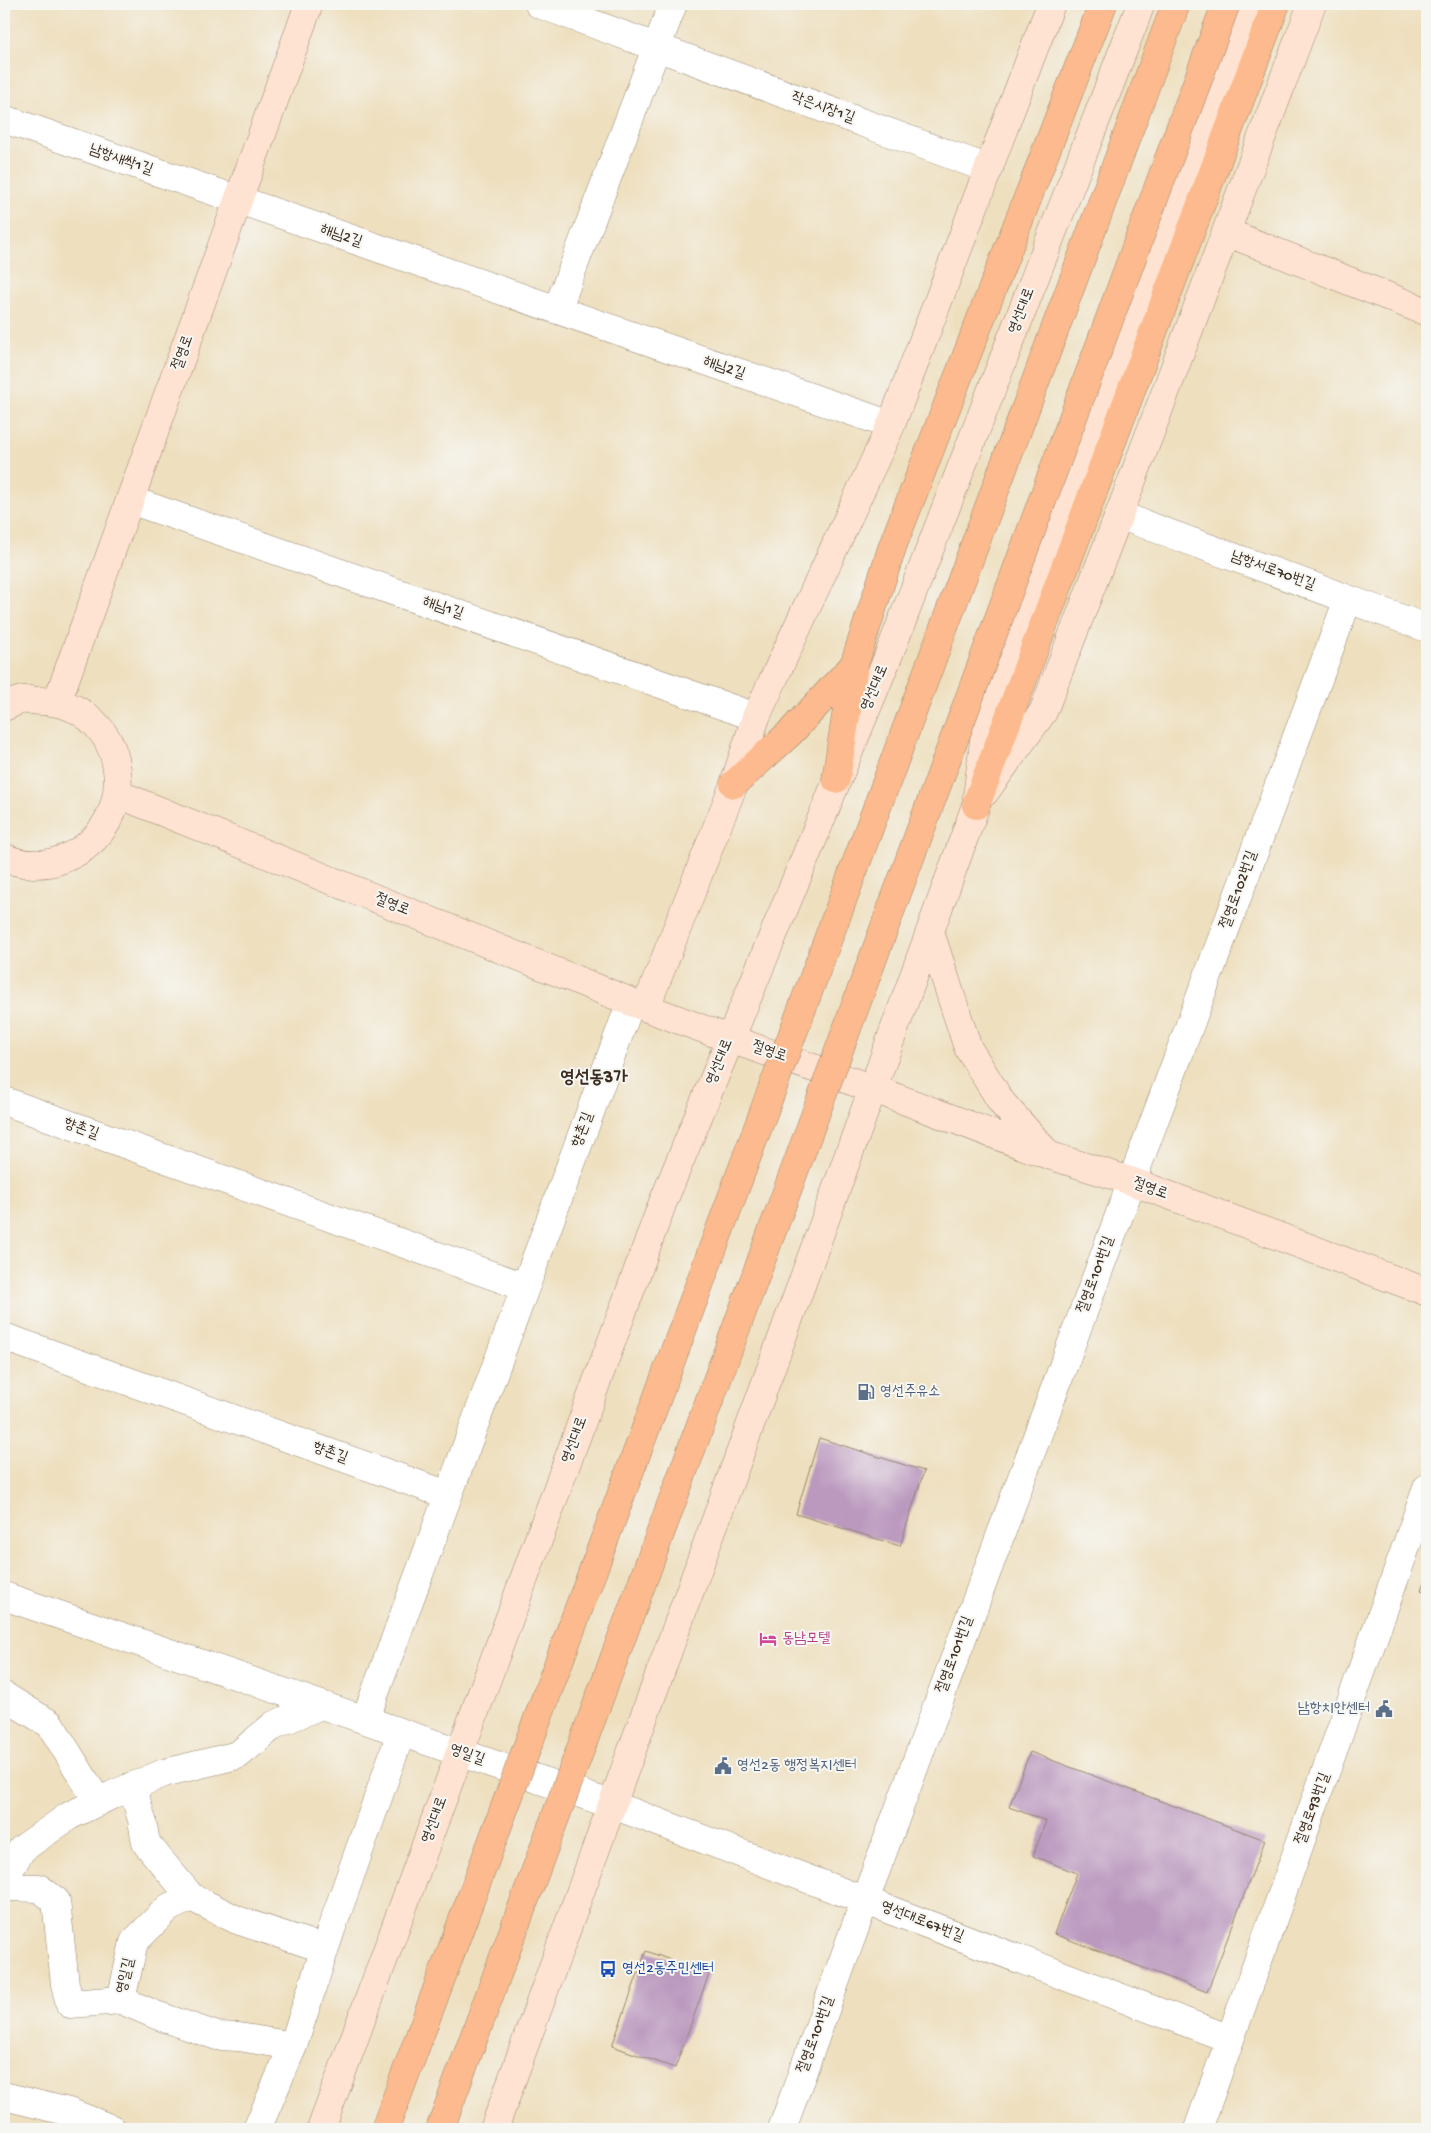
<svg xmlns="http://www.w3.org/2000/svg" width="1431" height="2133" font-family="'Gochi Hand','Poor Story',sans-serif">
	<style>
		.building { fill: #bb99bf }
		.lines { fill: none; stroke-linecap: round; stroke-linejoin: round }
		.street-casing { stroke: #94846e; stroke-width: 29 }
		.secondary-casing { stroke: #94846e; stroke-width: 29 }
		.highway-casing { stroke: #94846e; stroke-width: 29 }
		.street { stroke: #fff; stroke-width: 28 }
		.secondary { stroke: #fee3d2; stroke-width: 28 }
		.highway { stroke: #fcba8e; stroke-width: 28 }
		.highway-bridge-casing { stroke: #94846e; stroke-width: 29; stroke-linecap: butt }
		.highway-bridge { stroke: #fcba8e; stroke-width: 28 }
		.labels { text-anchor: middle; dominant-baseline: central; stroke-width: 4; stroke-linejoin: round; paint-order: stroke }
		.street-label { font-size: 15px; fill: #3b2a1e; stroke: #f6f6f2 }
		.service-label { font-size: 15px; fill: #4e5e75; stroke: #f6f6f2; text-anchor: start }
		.hotel-label { font-size: 15px; fill: #b23c85; stroke: #f6f6f2; text-anchor: start }
		.transit-label { font-size: 15px; fill: #164399; stroke: #f6f6f2; text-anchor: start }
		.quarter-label { font-size: 18px; font-weight: bold; fill: #3b2a1e; stroke: #f6f6f2 }
	</style>
	<rect width="100%" height="100%" fill="#f6f6f2"/>
	<filter id="ink" filterUnits="userSpaceOnUse"><feTurbulence type="fractalNoise" baseFrequency=".02" numOctaves="2"/><feDisplacementMap in="SourceGraphic" scale="10" xChannelSelector="R" yChannelSelector="G"/><feConvolveMatrix kernelMatrix="1 2 1 2 8 2 1 2 1" color-interpolation-filters="sRGB"/></filter>
	<filter id="wash" filterUnits="userSpaceOnUse"><feTurbulence type="fractalNoise" baseFrequency=".0096" numOctaves="4" result="noise"/><feDisplacementMap in="SourceGraphic" scale="20" xChannelSelector="R" yChannelSelector="G"/><feGaussianBlur stdDeviation="1.12" result="paint"/><feColorMatrix in="noise" values="0 0 0 0 0 0 0 0 0 0 0 0 0 0 0 0 0 1.4 0 .05"/><feComposite in="paint" operator="in"/></filter>
	<g filter="url(#wash)">
		<rect width="100%" height="100%" fill="#eedfbe"/>
		<g id="blocks">
			<!-- building -->
			<path class="building" d="M819,1438L924,1471L900,1546L796,1514Z
				M1427,1573V1592L1421,1590Z
				M1030,1752L1265,1840L1207,1992L1054,1934L1077,1873L1033,1856L1046,1821L1009,1807Z
				M646,1951L709,1974L675,2068L612,2046Z"/>
		</g>
	</g>
	<g filter="url(#ink)">
		<use href="#blocks" fill-opacity="0" stroke="#94846e" stroke-width="1"/>
		<g class="lines">
			<!-- street casing -->
			<g class="street-casing">
				<path id="street" d="M539,4L989,169
					M4,119L891,425
					M557,310L673,4
					M130,500L756,717
					M1119,515L1427,628
					M4,1101L525,1287
					M4,1337L448,1495
					M4,1596L613,1805L1230,2039
					M4,1696L50,1724L98,1802
					M365,1720L631,1002
					M132,1786L142,1820L146,1843L191,1897L237,1920L325,1949
					M4,1879L22,1849L69,1816L112,1795L164,1773L238,1755L274,1725L321,1705
					M4,1887L39,1888L56,1901L65,1984L70,2004L121,2000L156,2015L217,2036L239,2037L293,2046
					M121,2000L134,1942L168,1908L191,1897
					M4,2096L69,2112L112,2129
					M257,2129L293,2046L332,1927L401,1733
					M782,2129L865,1900L1348,599
					M1198,2129L1427,1488"/>
			</g>
			<!-- secondary casing -->
			<g class="secondary-casing">
				<path id="secondary" d="M1226,232L1427,312
					M57,702L309,4
					M4,707C9,705 16,701 22,700C27,699 35,701 41,701C130,704 147,826 63,859C46,866 21,866 4,857
					M985,792L1043,712L1119,515L1312,4
					M118,794L631,1002L730,1039L874,1089L1048,1155L1131,1181L1427,1292
					M930,932L968,1048L1002,1103L1046,1152
					M646,1007L734,784L756,717L891,425L1051,4
					M321,2129L663,1202L888,657L1141,4
					M494,2129L976,805L990,692L1252,4"/>
			</g>
			<!-- highway casing -->
			<g class="highway-casing">
				<path id="highway" d="M836,779L854,665L893,545L1103,4
					M734,784L790,733L854,665
					M976,805L1276,4"/>
			</g>
			<!-- street -->
			<use href="#street" class="street"/>
			<!-- secondary -->
			<use href="#secondary" class="secondary"/>
			<!-- highway -->
			<use href="#highway" class="highway"/>
			<!-- highway-bridge casing -->
			<g class="highway-bridge-casing">
				<path id="highway-bridge" d="M385,2129L1176,4
					M440,2129L1226,4"/>
			</g>
			<!-- highway-bridge -->
			<use href="#highway-bridge" class="highway-bridge"/>
		</g>
	</g>
	<!-- icons -->
	<defs>
		<g id="fuel-bare" transform="scale(1.35)"><path d="M-5.5-6h7V0h2V4h1.3V-2.5L3-4.5l.8-.8L6-3V5H2.5V1h-1V6h-7ZM-4.2-4.7v3.2H.2V-4.7Z" fill="#5c6f8a" stroke="#f6f6f2" stroke-width="2.5" paint-order="stroke"/></g>
		<g id="hotel-bare" transform="scale(1.35)"><path d="M-6-4.5h1.5V1H6V5H4.5V3h-9V5H-6ZM-4 0a1.8 1.8 0 1 1 3.6 0ZM.5 0V-2.5h3Q6-2.5 6 0Z" fill="#d1479c" stroke="#f6f6f2" stroke-width="2.5" paint-order="stroke"/></g>
		<g id="civic-bare" transform="scale(1.35)"><path d="M-.6-6.5H3V-4.5H.6V-3L4-1V1h2V6H-6V1h2V-1L-.6-3ZM-1.2 2.5V6h2.4V2.5Z" fill="#5c6f8a" stroke="#f6f6f2" stroke-width="2.5" paint-order="stroke"/></g>
		<g id="bus-bare" transform="scale(1.35)"><path d="M-5-6H5V4H4V6H2V4H-2V6H-4V4H-5ZM-3.5-4V0h7V-4ZM-3.5 1.2v1.5H-2V1.2ZM2 1.2v1.5H3.5V1.2Z" fill="#1a4fb4" stroke="#f6f6f2" stroke-width="2.5" paint-order="stroke"/></g>
	</defs>
	<g fill-rule="evenodd">
		<use href="#fuel-bare" x="866" y="1392"/>
		<use href="#hotel-bare" x="768" y="1639"/>
		<use href="#civic-bare" x="1384" y="1709"/>
		<use href="#civic-bare" x="723" y="1766"/>
		<use href="#bus-bare" x="608" y="1969"/>
	</g>
	<g class="labels">
		<!-- street labels -->
		<g class="street-label">
			<text transform="translate(823 108) rotate(20)">작은시장1길</text>
			<text transform="translate(121 160) rotate(19)">남항새싹1길</text>
			<text transform="translate(341 236) rotate(19)">해님2길</text>
			<text transform="translate(1022 311) rotate(-69)">영선대로</text>
			<text transform="translate(183 353) rotate(-70)">절영로</text>
			<text transform="translate(724 368) rotate(19)">해님2길</text>
			<text transform="translate(1273 571) rotate(20)">남항서로70번길</text>
			<text transform="translate(443 608) rotate(19)">해님1길</text>
			<text transform="translate(875 688) rotate(-67)">영선대로</text>
			<text transform="translate(1239 890) rotate(-70)">절영로102번길</text>
			<text transform="translate(392 905) rotate(22)">절영로</text>
			<text transform="translate(769 1052) rotate(19)">절영로</text>
			<text transform="translate(720 1062) rotate(-68)">영선대로</text>
			<text transform="translate(81 1129) rotate(20)">향촌길</text>
			<text transform="translate(583 1130) rotate(-70)">향촌길</text>
			<text transform="translate(1150 1189) rotate(20)">절영로</text>
			<text transform="translate(1096 1275) rotate(-70)">절영로101번길</text>
			<text transform="translate(575 1440) rotate(-70)">영선대로</text>
			<text transform="translate(330 1453) rotate(20)">향촌길</text>
			<text transform="translate(955 1655) rotate(-70)">절영로101번길</text>
			<text transform="translate(467 1755) rotate(19)">영일길</text>
			<text transform="translate(1313 1809) rotate(-70)">절영로93번길</text>
			<text transform="translate(435 1820) rotate(-70)">영선대로</text>
			<text transform="translate(922 1922) rotate(21)">영선대로67번길</text>
			<text transform="translate(126 1976) rotate(-77)">영일길</text>
			<text transform="translate(816 2035) rotate(-70)">절영로101번길</text>
		</g>
		<!-- service labels -->
		<g class="service-label">
			<text x="880" y="1392">영선주유소</text>
			<text x="1370" y="1709" text-anchor="end">남항치안센터</text>
			<text x="737" y="1766">영선2동 행정복지센터</text>
		</g>
		<!-- hotel labels -->
		<g class="hotel-label">
			<text x="782" y="1639">동남모텔</text>
		</g>
		<!-- transit labels -->
		<g class="transit-label">
			<text x="622" y="1969">영선2동주민센터</text>
		</g>
		<!-- quarter labels -->
		<g class="quarter-label">
			<text x="594" y="1078">영선동3가</text>
		</g>
	</g>
	<!-- margin -->
	<rect width="1431" height="2133" fill="none" stroke="#f6f6f2" stroke-width="20"/>
</svg>
